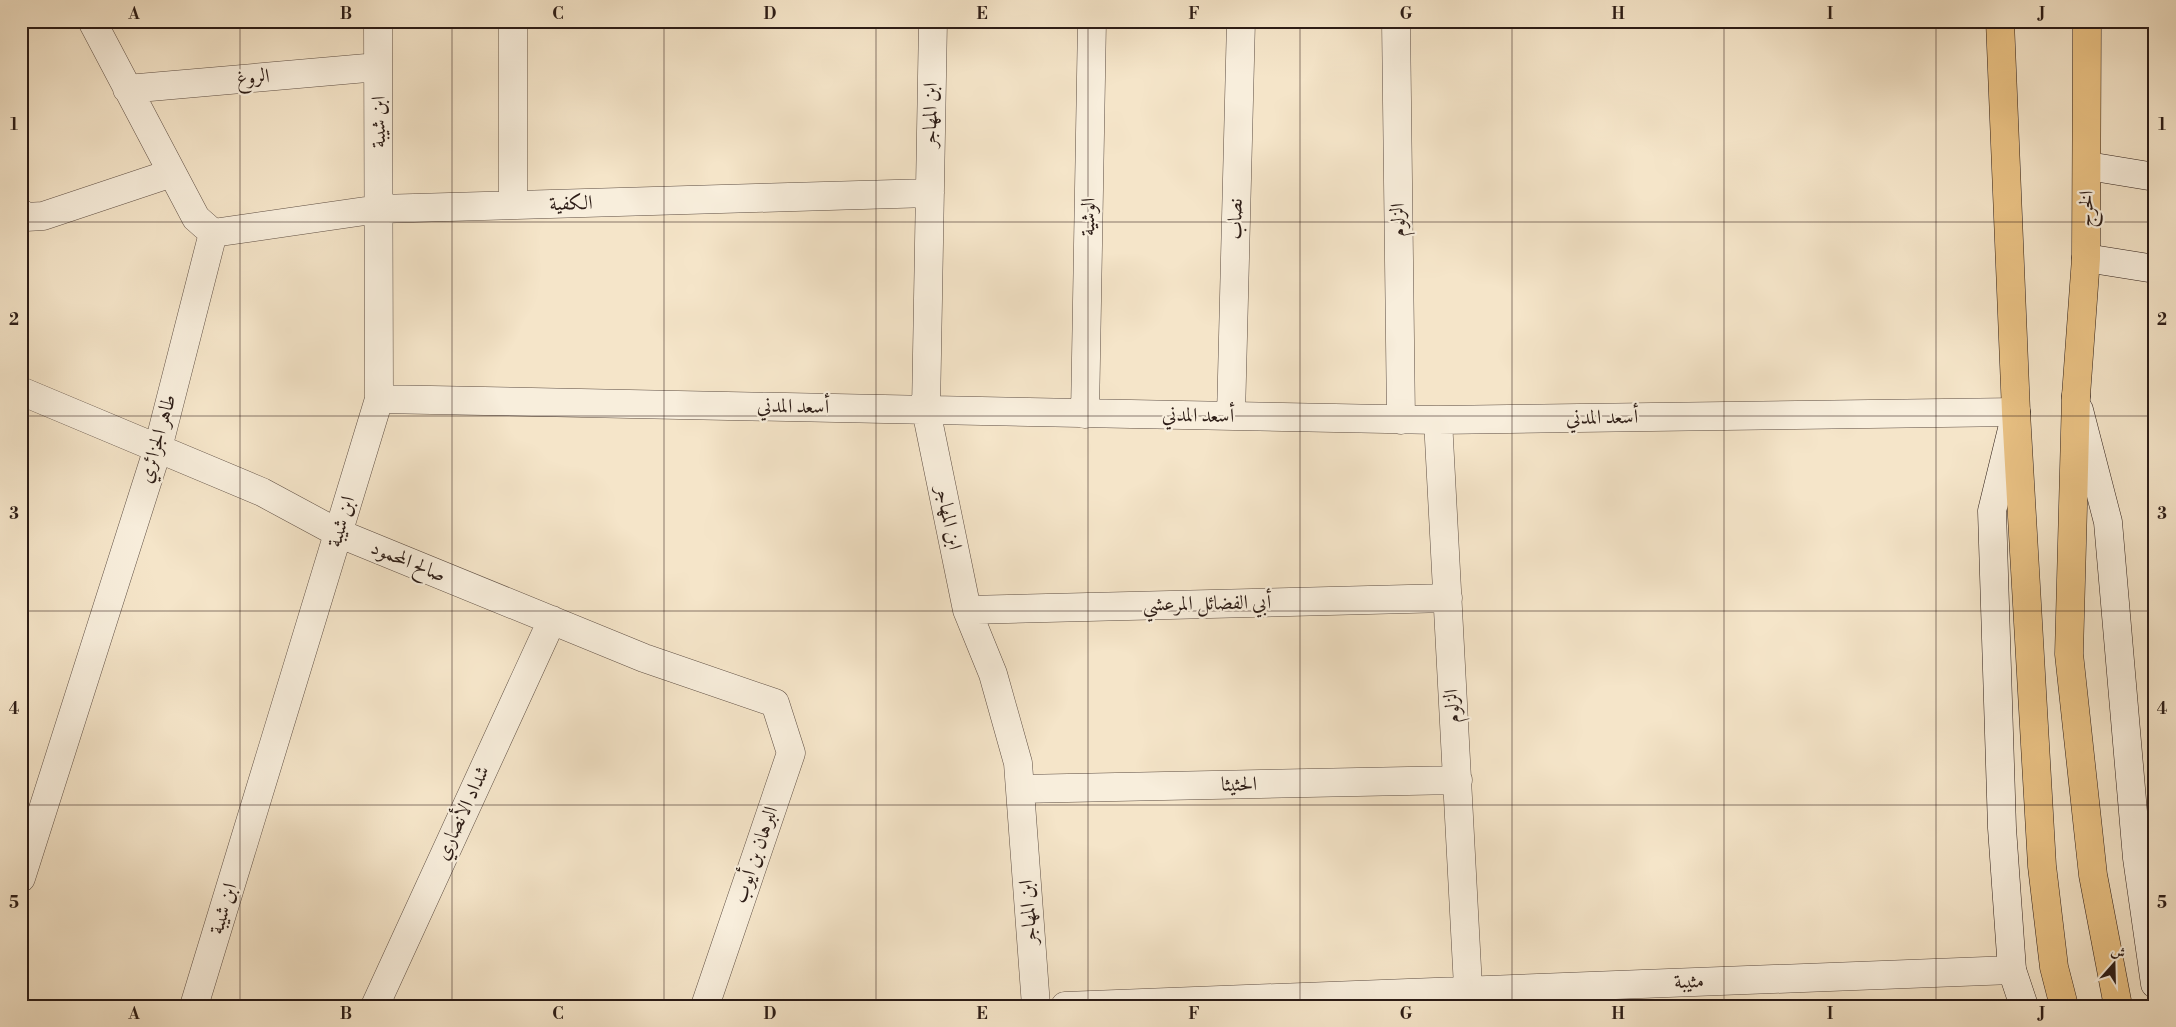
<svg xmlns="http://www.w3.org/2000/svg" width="2176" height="1027" font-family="'Libre Bodoni',Amiri,serif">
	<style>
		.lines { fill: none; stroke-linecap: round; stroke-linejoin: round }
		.street-casing { stroke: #5e4e43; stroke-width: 29 }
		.secondary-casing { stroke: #2c1c16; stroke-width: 29 }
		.primary-casing { stroke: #2c1c16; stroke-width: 29 }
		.highway-casing { stroke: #2c1c16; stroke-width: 29 }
		.street { stroke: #f8eedc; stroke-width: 28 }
		.secondary { stroke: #f8eedc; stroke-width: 28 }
		.primary { stroke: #eac284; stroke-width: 28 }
		.highway { stroke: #eac284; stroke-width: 28 }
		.grid { fill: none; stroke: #2c1c16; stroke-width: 1; stroke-opacity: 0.55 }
		.labels { text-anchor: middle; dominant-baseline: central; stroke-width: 4.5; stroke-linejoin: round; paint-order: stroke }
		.street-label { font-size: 20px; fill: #2c1c16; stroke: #f8eedc }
		.neatline { fill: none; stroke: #2c1c16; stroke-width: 2 }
		.grid-label { font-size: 16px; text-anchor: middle; font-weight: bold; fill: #2c1c16 }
	</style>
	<rect width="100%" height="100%" fill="#f5e5c9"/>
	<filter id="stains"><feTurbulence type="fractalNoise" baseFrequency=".004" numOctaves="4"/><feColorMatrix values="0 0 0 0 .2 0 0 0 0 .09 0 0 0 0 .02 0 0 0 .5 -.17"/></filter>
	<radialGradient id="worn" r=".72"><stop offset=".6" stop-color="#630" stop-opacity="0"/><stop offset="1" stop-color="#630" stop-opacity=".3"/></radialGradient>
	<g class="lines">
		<!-- street casing -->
		<g class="street-casing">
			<path id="street" d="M92,21L196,218L213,233
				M933,21L926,410L967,610L993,674L1018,763L1036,1006
				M1396,21L1401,420
				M127,89L378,67
				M513,205V21
				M21,213L26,217L43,216L172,173
				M213,233L379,209L930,193
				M21,391L262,492L338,533L644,658L775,703L791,753L705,1006
				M379,399L1438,420L2016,412
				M1085,414L1092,21
				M1231,416L1241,21
				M1438,420L1469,1006
				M967,610L1448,598
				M1020,789L1458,780
				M21,878L158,448L213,233
				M194,1006L379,399L378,21
				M375,1006L552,620
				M1065,1006L2012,970"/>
		</g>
		<!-- secondary casing -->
		<g class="secondary-casing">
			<path id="secondary" d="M2088,166L2155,177
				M2086,258L2155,269
				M2079,410L2108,522L2137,858L2155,984
				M2014,421L1992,511L2002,828L2012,970L2024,1006"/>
		</g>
		<!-- primary casing -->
		<g class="primary-casing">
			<path id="primary" d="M2000,21L2016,412
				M2076,396L2086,258L2087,21"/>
		</g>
		<!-- highway casing -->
		<g class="highway-casing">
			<path id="highway" d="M2076,396L2069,654L2093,875L2118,1006
				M2016,412L2042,866L2054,967L2064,1006"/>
		</g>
		<!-- street -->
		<use href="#street" class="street"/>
		<!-- secondary -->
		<use href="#secondary" class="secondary"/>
		<!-- primary -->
		<use href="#primary" class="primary"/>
		<!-- highway -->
		<use href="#highway" class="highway"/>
	</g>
	<!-- grid -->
	<path class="grid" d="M240,21V1006M452,21V1006M664,21V1006M876,21V1006M1088,21V1006M1300,21V1006M1512,21V1006M1724,21V1006M1936,21V1006M21,222H2155M21,416H2155M21,611H2155M21,805H2155"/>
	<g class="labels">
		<!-- street labels -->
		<g class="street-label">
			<text transform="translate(253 78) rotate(-5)">الروغ</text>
			<text transform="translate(931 115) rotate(-89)">ابن المهاجر</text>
			<text transform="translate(379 122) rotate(-90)">ابن شيبة</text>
			<text transform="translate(571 204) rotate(-2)">الكفية</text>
			<text transform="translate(2087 209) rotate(-89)">الخرج</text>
			<text transform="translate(1089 217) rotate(-89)">الوشية</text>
			<text transform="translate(1236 219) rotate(-89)">نصاب</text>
			<text transform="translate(1399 220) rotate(-91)">الزلوم</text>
			<text transform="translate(793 407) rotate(1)">أسعد المدني</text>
			<text transform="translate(1198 416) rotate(1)">أسعد المدني</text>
			<text transform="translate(1602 418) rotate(-1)">أسعد المدني</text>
			<text transform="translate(158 439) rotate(-74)">طاهر الجزائري</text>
			<text transform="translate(948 518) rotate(78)">ابن المهاجر</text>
			<text transform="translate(342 522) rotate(-73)">ابن شيبة</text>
			<text transform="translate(408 562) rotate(22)">صالح المحمود</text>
			<text transform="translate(1207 604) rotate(-1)">أبي الفضائل المرعشي</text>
			<text transform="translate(1453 706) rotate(-93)">الزلوم</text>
			<text transform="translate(1239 785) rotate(-1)">الحثيثا</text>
			<text transform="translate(463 813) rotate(-65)">شداد الأنصاري</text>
			<text transform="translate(756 855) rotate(-71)">البرهان بن أيوب</text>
			<text transform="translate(224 909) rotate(-73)">ابن شيبة</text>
			<text transform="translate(1029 912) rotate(-94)">ابن المهاجر</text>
			<text transform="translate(1689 982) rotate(-2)">مثيبة</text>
		</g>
	</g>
	<!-- margin -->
	<rect width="2176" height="1027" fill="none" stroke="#f5e5c9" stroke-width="55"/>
	<!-- north arrow -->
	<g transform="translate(2114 964) rotate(20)" stroke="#f8eedc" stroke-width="4" paint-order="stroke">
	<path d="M0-4L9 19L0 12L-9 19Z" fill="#2c1c16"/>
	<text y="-8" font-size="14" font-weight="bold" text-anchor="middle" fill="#2c1c16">ش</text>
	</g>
	<rect x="28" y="28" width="2120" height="972" class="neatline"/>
	<g class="grid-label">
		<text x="134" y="19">A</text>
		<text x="346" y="19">B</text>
		<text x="558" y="19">C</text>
		<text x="770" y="19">D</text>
		<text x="982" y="19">E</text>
		<text x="1194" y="19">F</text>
		<text x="1406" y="19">G</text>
		<text x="1618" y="19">H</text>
		<text x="1830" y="19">I</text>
		<text x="2042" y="19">J</text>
		<text x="14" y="130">1</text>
		<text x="2162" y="130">1</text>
		<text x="14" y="325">2</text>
		<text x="2162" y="325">2</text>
		<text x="14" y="519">3</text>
		<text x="2162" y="519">3</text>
		<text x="14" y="714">4</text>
		<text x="2162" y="714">4</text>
		<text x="14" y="908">5</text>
		<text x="2162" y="908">5</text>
		<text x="134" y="1019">A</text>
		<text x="346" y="1019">B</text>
		<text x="558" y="1019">C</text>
		<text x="770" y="1019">D</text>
		<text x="982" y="1019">E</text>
		<text x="1194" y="1019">F</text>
		<text x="1406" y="1019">G</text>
		<text x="1618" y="1019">H</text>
		<text x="1830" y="1019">I</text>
		<text x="2042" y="1019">J</text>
	</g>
	<rect width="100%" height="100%" filter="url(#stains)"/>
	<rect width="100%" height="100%" fill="url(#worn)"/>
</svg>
